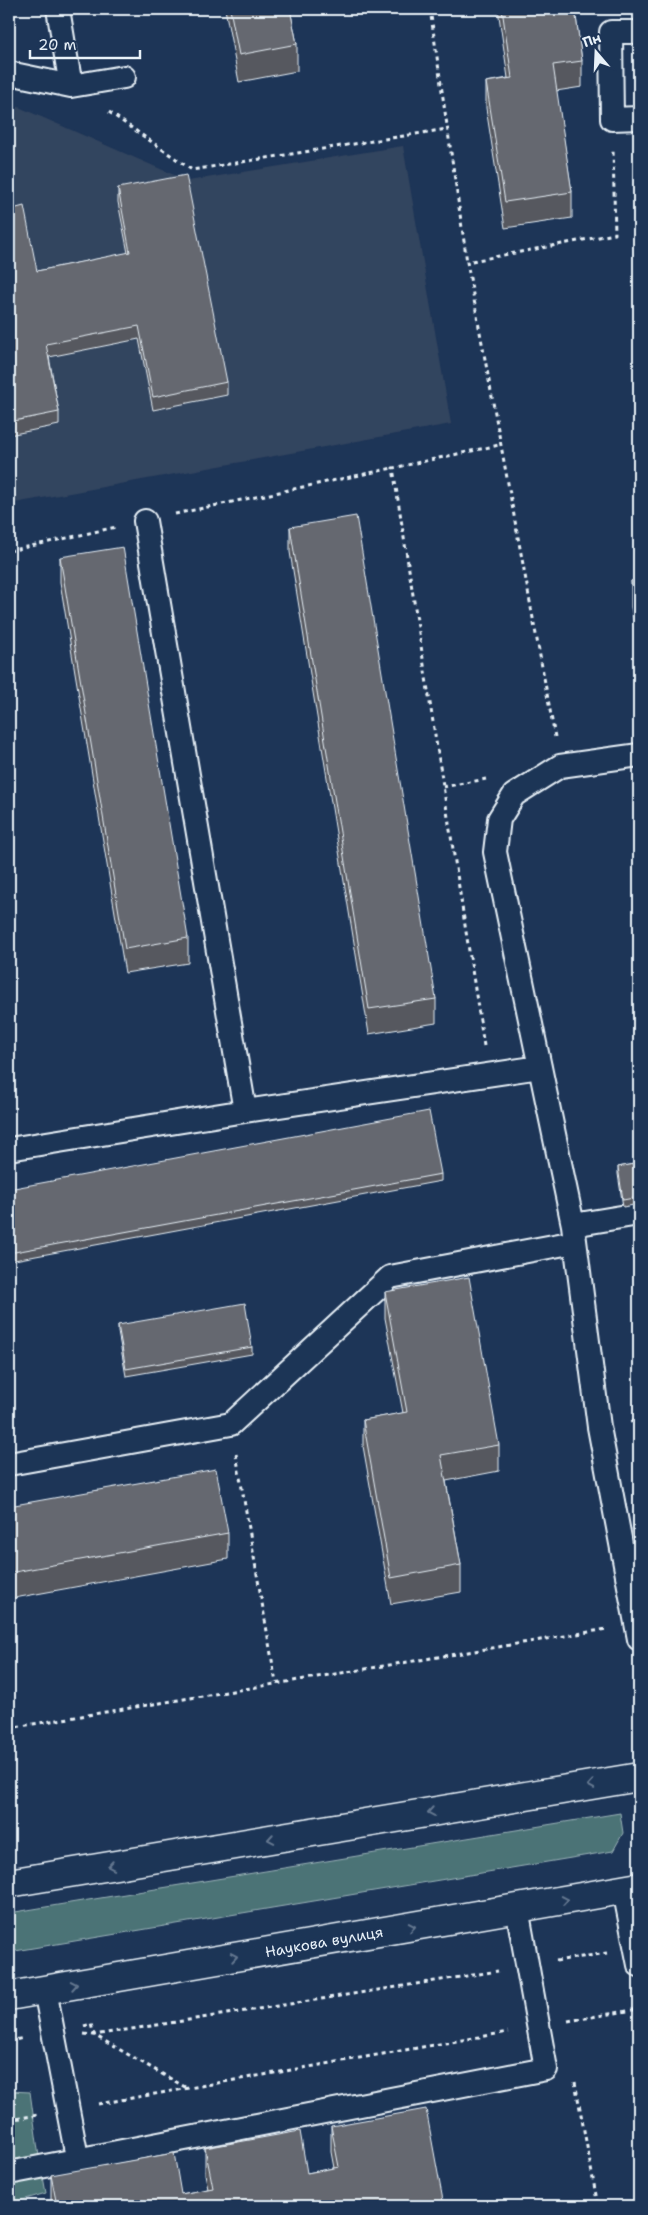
<svg xmlns="http://www.w3.org/2000/svg" width="648" height="2215" font-family="'Shantell Sans',sans-serif">
	<style>
		.built { fill: #33445e }
		.green { fill: #4c7376; stroke: #9ab2b7 }
		.lines { fill: none; stroke-linecap: round; stroke-linejoin: round }
		.lane-casing { stroke: #e8f1f8; stroke-width: 26 }
		.secondary-casing { stroke: #e8f1f8; stroke-width: 31 }
		.path { stroke: #e8f1f8; stroke-width: 3; stroke-dasharray: 4 4; stroke-linecap: butt }
		.lane { stroke: #1d3557; stroke-width: 22 }
		.secondary { stroke: #1d3557; stroke-width: 28 }
		.wall { fill: #57595f; stroke: #e8f1f8 }
		.building { fill: #65676f; stroke: #e8f1f8 }
		.oneway { stroke: #64778f }
		.labels { text-anchor: middle; dominant-baseline: central; stroke-width: 5; stroke-linejoin: round; paint-order: stroke }
		.street-label { font-size: 15px; fill: #e8f1f8; stroke: #1d3557 }
	</style>
	<rect width="100%" height="100%" fill="#1d3557"/>
	<filter id="ink" filterUnits="userSpaceOnUse"><feTurbulence type="fractalNoise" baseFrequency=".02" numOctaves="2"/><feDisplacementMap in="SourceGraphic" scale="10" xChannelSelector="R" yChannelSelector="G"/><feConvolveMatrix kernelMatrix="1 2 1 2 8 2 1 2 1" color-interpolation-filters="sRGB"/></filter>
	<g filter="url(#ink)">
		<!-- built -->
		<path class="built" d="M14,105L188,181L403,146L451,424L9,504V106Z"/>
		<!-- green -->
		<path class="green" d="M620,1813L623,1833L613,1851L9,1952V1913Z
			M9,2091L30,2092L38,2150L46,2193L9,2204Z"/>
		<g class="lines">
			<!-- lane casing -->
			<g class="lane-casing">
				<path id="lane" d="M58,9L71,86
					M639,32H611L612,119L639,118
					M9,73L71,86L124,77
					M145,521L245,1111
					M639,755L560,766L514,795L499,819L495,852L573,1225L599,1427L639,1639
					M9,1149L245,1111L540,1067
					M573,1225L639,1214
					M9,1464L231,1424L390,1277L575,1242
					M624,1890L639,1965
					M45,1990L80,2173
					M9,2173L546,2069L517,1908"/>
			</g>
			<!-- secondary casing -->
			<g class="secondary-casing">
				<path id="secondary" d="M9,1883L639,1777
					M9,1996L639,1887"/>
			</g>
			<!-- path -->
			<path class="path" d="M430,9L467,262
				M109,112L192,170L447,129
				M175,514L393,468
				M9,551L116,527
				M555,737L467,262L615,234L613,150
				M443,787L486,779
				M484,1046L393,468L499,445
				M630,1422L639,1420
				M236,1454L276,1683
				M9,1728L607,1629
				M556,1961L607,1953
				M568,2021L639,2009
				M84,2026L91,2024L94,2035L185,2087
				M84,2034L94,2035L498,1971
				M9,2041L24,2038
				M575,2082L598,2206
				M98,2104L508,2032
				M9,2120L38,2115"/>
			<!-- lane -->
			<use href="#lane" class="lane"/>
			<!-- secondary -->
			<use href="#secondary" class="secondary"/>
		</g>
		<!-- wall -->
		<path class="wall" d="M225,9H290L297,44V71L239,82Z
			M498,9H575L582,61V87L556,91L572,192V218L505,228L486,108V82L508,78Z
			M118,188L227,382V395L153,410L139,339L49,357L59,412V425L9,435V210L37,271L128,253L118,202Z
			M290,527L436,999V1023L369,1034L290,552Z
			M60,557L188,938V963L125,973L60,582Z
			M639,579V653L631,607V581Z
			M639,1163V1204L623,1207L618,1174V1167Z
			M441,1174V1181L9,1261V1189Z
			M638,1233H639V1265L638,1258Z
			M385,1292L499,1445V1471L446,1481L461,1565V1592L391,1604L363,1446V1420L403,1413L385,1318Z
			M118,1325L252,1347V1354L126,1376L118,1332Z
			M9,1506L228,1533V1559L9,1599Z
			M331,2126L444,2206H52L51,2201V2175L181,2194L208,2189L205,2174V2148L307,2173L334,2168L331,2152Z"/>
		<!-- building -->
		<path class="building" d="M230,9H290L297,44L239,55Z
			M502,9H575L582,61L553,65L572,192L505,202L486,82L512,78Z
			M186,175L227,382L153,397L139,326L46,344L59,412L9,422V210L24,206L37,271L130,252L118,188Z
			M356,516L436,999L369,1009L290,527Z
			M123,547L188,938L125,949L60,557Z
			M639,579V627L631,581Z
			M429,1111L441,1174L9,1253V1189Z
			M639,1163V1197L623,1200L618,1167Z
			M469,1277L499,1445L441,1455L461,1565L391,1578L363,1420L407,1412L385,1292Z
			M245,1303L252,1347L126,1369L118,1325Z
			M216,1469L228,1533L9,1573V1506Z
			M426,2109L444,2206H57L51,2175L174,2153L181,2194L213,2188L205,2148L300,2131L307,2173L339,2167L331,2126Z"/>
		<!-- one-way arrows -->
		<defs><path id="oneway-chevron" d="M-2-3.5L2.5 0L-2 3.5" fill="none" stroke-width="1.6" stroke-linecap="round" stroke-linejoin="round" transform="scale(1.25)"/></defs>
		<g class="oneway">
			<use href="#oneway-chevron" transform="translate(591 1785) rotate(170)"/>
			<use href="#oneway-chevron" transform="translate(431 1812) rotate(170)"/>
			<use href="#oneway-chevron" transform="translate(271 1839) rotate(170)"/>
			<use href="#oneway-chevron" transform="translate(111 1866) rotate(170)"/>
			<use href="#oneway-chevron" transform="translate(565 1900) rotate(-10)"/>
			<use href="#oneway-chevron" transform="translate(412 1927) rotate(-10)"/>
			<use href="#oneway-chevron" transform="translate(234 1957) rotate(-10)"/>
			<use href="#oneway-chevron" transform="translate(74 1985) rotate(-10)"/>
		</g>
	</g>
	<g class="labels">
		<!-- street labels -->
		<g class="street-label">
			<text transform="translate(324 1942) rotate(-10)">Наукова вулиця</text>
		</g>
	</g>
	<!-- margin -->
	<rect width="648" height="2215" fill="none" stroke="#1d3557" stroke-width="30"/>
	<rect x="15" y="15" width="618" height="2185" fill="none" stroke="#e8f1f8" stroke-width="2" filter="url(#ink)"/>
	<!-- north arrow -->
	<g transform="translate(596 52) rotate(341)" stroke="#1d3557" stroke-width="4" paint-order="stroke">
	<path d="M0-4L9 19L0 12L-9 19Z" fill="#e8f1f8"/>
	<text y="-8" font-size="14" font-weight="bold" text-anchor="middle" fill="#e8f1f8">Пн</text>
	</g>
	<!-- scale -->
	<path d="M30 50v8h110v-8" fill="none" stroke="#e8f1f8" stroke-width="2.5"/>
	<text x="38" y="50" font-size="15" fill="#e8f1f8" stroke="#1d3557" stroke-width="4" paint-order="stroke">20 m</text>
</svg>
